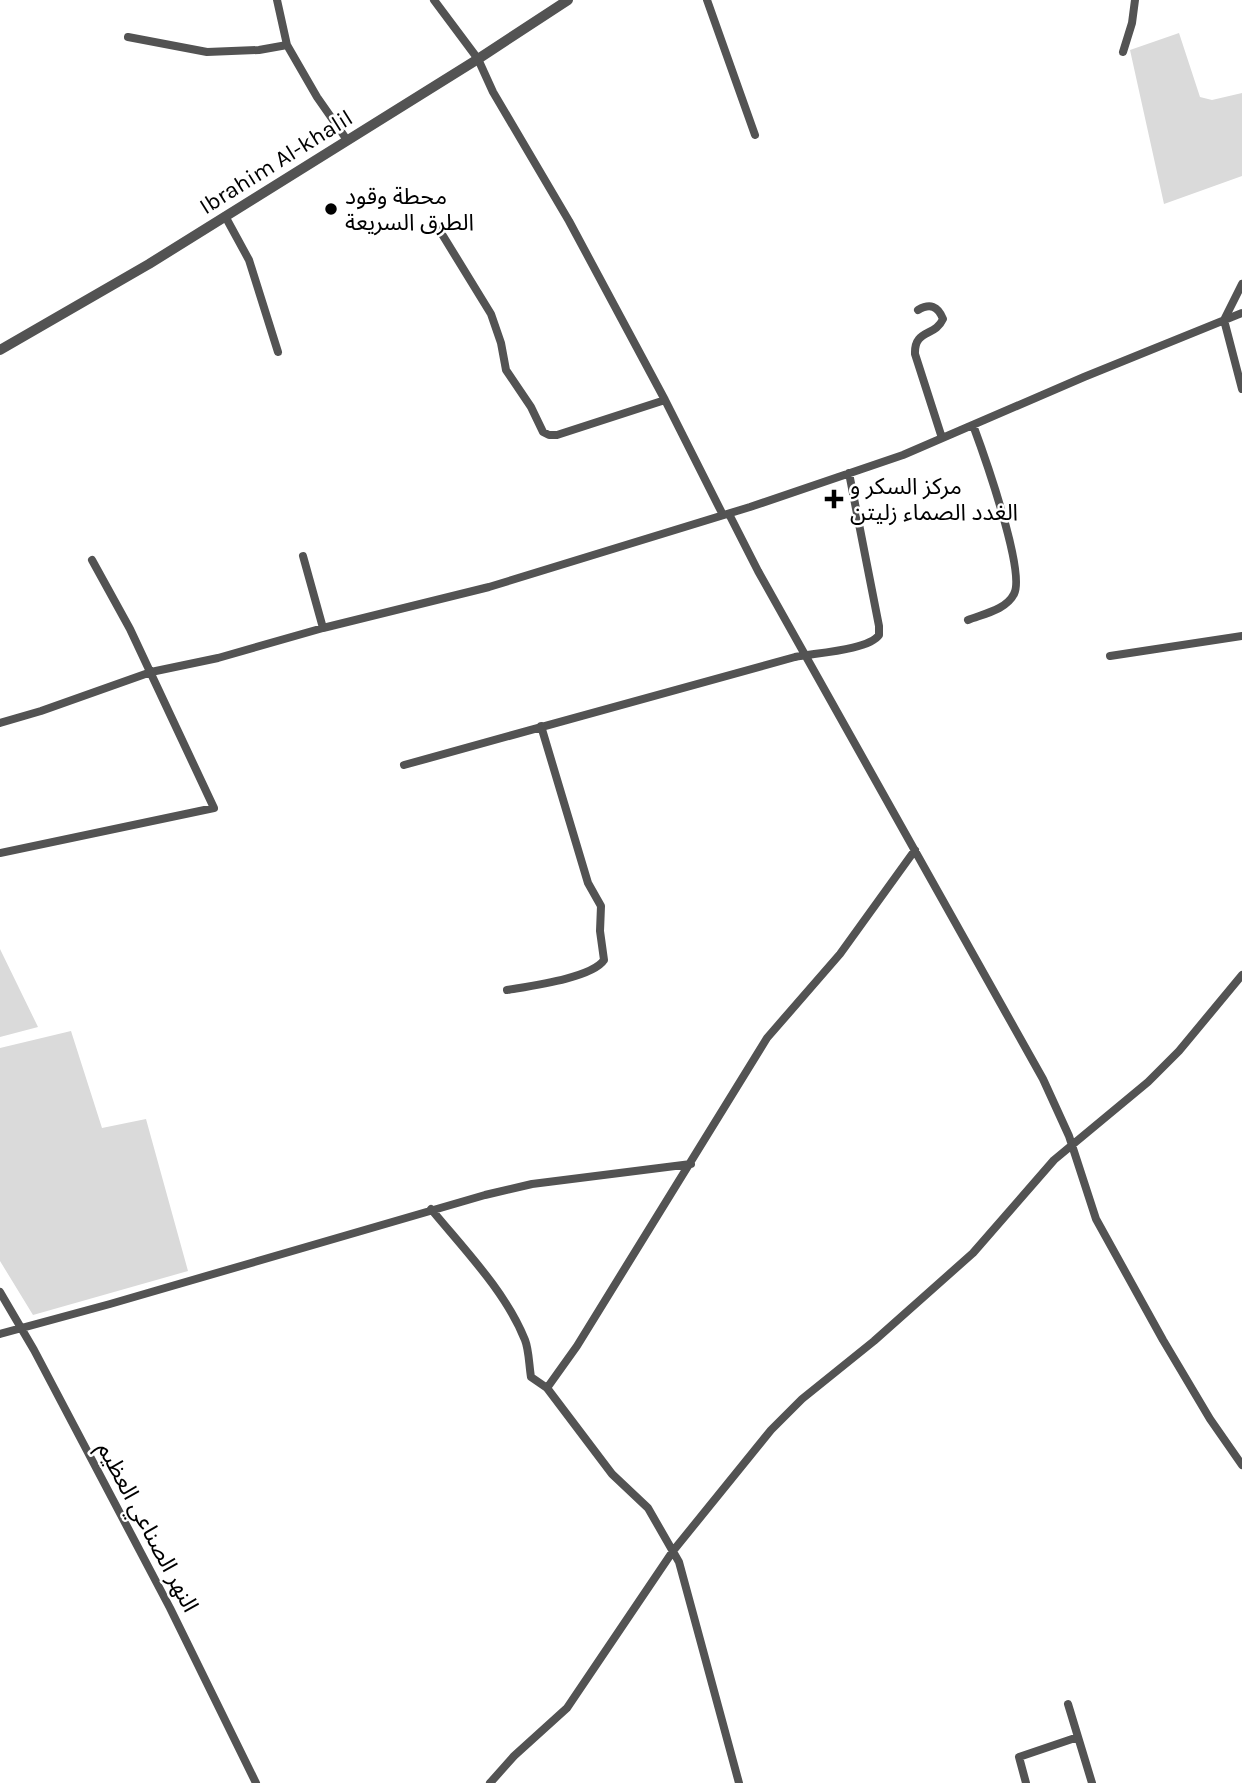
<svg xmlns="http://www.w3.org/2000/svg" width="1242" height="1783" font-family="Karla,'Noto Sans Arabic',sans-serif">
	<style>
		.green { fill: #dadada }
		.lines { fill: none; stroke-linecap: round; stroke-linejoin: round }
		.minor { stroke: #535353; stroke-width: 8 }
		.tertiary { stroke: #535353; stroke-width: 10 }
		.poi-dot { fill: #000; stroke: #fff; stroke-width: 2.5 }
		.labels { text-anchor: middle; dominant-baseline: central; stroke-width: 5; stroke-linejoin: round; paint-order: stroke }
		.street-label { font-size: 23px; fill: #000; stroke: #fff }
		.poi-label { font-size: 23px; fill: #000; stroke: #fff; text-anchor: start }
	</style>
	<rect width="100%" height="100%" fill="#fff"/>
	<!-- green -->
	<path class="green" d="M1179,33L1200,97L1212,100L1242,93V176L1164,204L1130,50Z
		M0,949L38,1027L0,1037Z
		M71,1031L102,1128L146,1119L188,1271L33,1315L0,1261V1048Z"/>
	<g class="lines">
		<!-- minor -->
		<path class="minor" d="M277,0L287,45L317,97L347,140
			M434,0L478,59L493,92L569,221L665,400L723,515
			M707,0L755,135
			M128,37L207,52L259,50L287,45
			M1123,52L1132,23L1135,0
			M225,216L249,260L278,352
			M437,226L491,314L501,343L506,370L531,407L543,432L549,435H557L665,400
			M1242,284L1224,320L1242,389
			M918,310C930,303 938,306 943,319C935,337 914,329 915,354L942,438
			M729,514L758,571L1043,1079L1069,1136L1096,1219L1163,1340L1210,1419L1242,1465
			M303,556L323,628
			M968,620C983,614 1006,610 1014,594C1026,572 983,452 973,425
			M1110,656L1242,636
			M0,723L41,711L151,672L218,658L323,628L489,587L750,507L903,455L1084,377L1242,313
			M404,765L795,657C814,653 869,650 879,635V626L849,473
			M0,853L214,808L130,629L92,560
			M507,990C530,986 592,978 604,960L600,931L601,906L588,883L541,726
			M431,1209C463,1248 506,1292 525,1340C529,1350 529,1365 531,1377L547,1388L612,1474L648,1508L679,1562L739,1783
			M0,1292L34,1350L170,1608L256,1783
			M0,1334L110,1304L485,1195L532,1184L691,1164
			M547,1388L577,1346L767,1038L840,954L915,850
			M1068,1704L1092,1783
			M490,1783L514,1756L567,1708L673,1551L771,1430L802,1399L874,1341L973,1253L1054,1160L1148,1082L1179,1051L1242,975
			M1026,1783L1019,1757L1078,1737"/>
		<!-- tertiary -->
		<path class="tertiary" d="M0,350L149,264L478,59L568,0"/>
	</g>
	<!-- markers -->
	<g class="poi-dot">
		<circle cx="331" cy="209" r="7"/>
		<path d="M830.5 488.5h7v7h7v7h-7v7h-7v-7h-7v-7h7z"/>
	</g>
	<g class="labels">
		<!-- street labels -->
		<g class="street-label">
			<text transform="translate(276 162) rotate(-32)">Ibrahim Al-khalil</text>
			<text transform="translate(148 1527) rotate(62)">النهر الصناعي العظيم</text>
		</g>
		<!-- poi labels -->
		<g class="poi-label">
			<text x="345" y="196">محطة وقود<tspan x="345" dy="26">الطرق السريعة</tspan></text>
			<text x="850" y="486">مركز السكر و<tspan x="850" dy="26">الغدد الصماء زليتن</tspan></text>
		</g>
	</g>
</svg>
